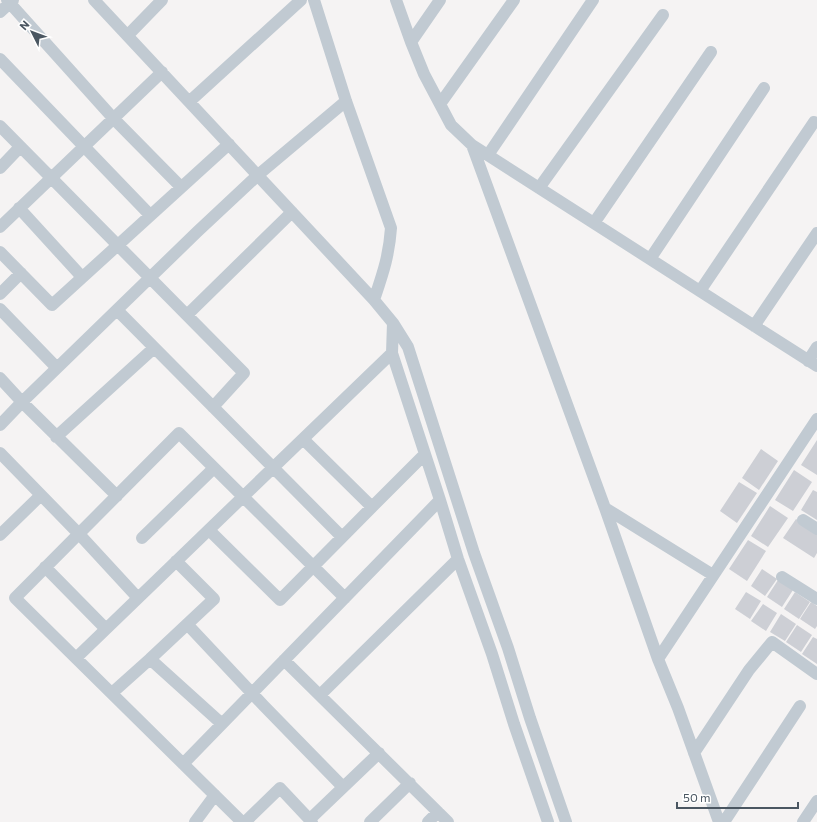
<svg xmlns="http://www.w3.org/2000/svg" width="817" height="822" font-family="Commissioner,sans-serif">
	<style>
		.building { fill: #cdcfd5 }
		.lines { fill: none; stroke-linecap: round; stroke-linejoin: round }
		.street { stroke: #c1cad2; stroke-width: 12 }
	</style>
	<rect width="100%" height="100%" fill="#f5f3f3"/>
	<!-- building -->
	<path class="building" d="M817,440V475L801,465Z
		M761,449L778,461L759,490L742,478Z
		M794,470L812,482L793,511L775,500Z
		M739,482L757,493L737,523L720,511Z
		M813,490L817,492V520L801,510Z
		M770,506L788,518L768,547L751,536Z
		M796,519L817,532V553L814,558L783,538Z
		M748,540L766,551L747,581L729,569Z
		M762,569L777,579L765,596L751,586Z
		M778,580L793,590L782,607L767,597Z
		M746,592L761,601L750,619L735,609Z
		M795,592L810,602L799,619L784,609Z
		M811,602L817,606V626L815,629L800,619Z
		M763,604L777,613L766,631L751,621Z
		M781,614L796,624L785,641L770,632Z
		M797,625L812,635L801,652L786,642Z
		M813,637L817,639V664L802,654Z"/>
	<g class="lines">
		<!-- street -->
		<path class="street" d="M7,0L113,118L181,187
			M94,0L374,300L393,323L408,347L474,553L508,648L530,718L566,822
			M314,0L346,101L391,228C389,256 383,273 374,300
			M396,0L411,42L424,74L451,125L472,145L817,366
			M0,12L13,0
			M128,35L162,0
			M411,42L440,0
			M0,59L150,215
			M190,101L301,0
			M440,104L514,0
			M0,126L244,373L213,407
			M472,145L605,508L658,659L678,708L719,822
			M488,155L593,0
			M0,168L20,147
			M539,188L663,15
			M19,208L82,277
			M594,223L711,52
			M0,227L162,72
			M0,252L52,305L229,144
			M650,259L764,88
			M700,291L814,122
			M0,294L21,273
			M0,309L57,368
			M117,310L342,537
			M187,315L292,212
			M393,323L392,353L440,500L458,559L492,654L514,724L548,822
			M754,326L817,233
			M808,361L817,347
			M0,378L22,402L197,232L258,175L346,101
			M0,425L22,402L117,496
			M56,437L154,348
			M0,453L79,534L138,598
			M372,507L424,455
			M605,508L713,575
			M803,520L817,529
			M209,530L280,600L372,507L303,439
			M0,535L41,495
			M142,538L214,468
			M45,567L106,629
			M782,577L817,599
			M187,624L264,706L343,787
			M76,658L392,353
			M150,659L222,724
			M658,659L817,419
			M284,660L448,822
			M112,693L150,659L214,599L176,561
			M320,695L458,559
			M694,753L749,670L772,642L817,674
			M183,764L440,500
			M310,819L379,753
			M195,822L215,795
			M242,822L15,598L179,433L345,598
			M245,822L280,788L312,822
			M370,822L410,783
			M428,822L438,812
			M724,822L800,706
			M803,822L817,801"/>
	</g>
	<!-- north arrow -->
	<g transform="translate(32 32) rotate(312)" stroke="#ffffff" stroke-width="3" paint-order="stroke">
	<path d="M0-3L7 15L0 10L-7 15Z" fill="#4a5661"/>
	<text y="-6" font-size="11" font-weight="bold" text-anchor="middle" fill="#4a5661">N</text>
	</g>
	<!-- scale -->
	<path d="M677 802v6h121v-6" fill="none" stroke="#4a5661" stroke-width="2"/>
	<text x="683" y="802" font-size="12" fill="#4a5661" stroke="#ffffff" stroke-width="3" paint-order="stroke">50 m</text>
</svg>
